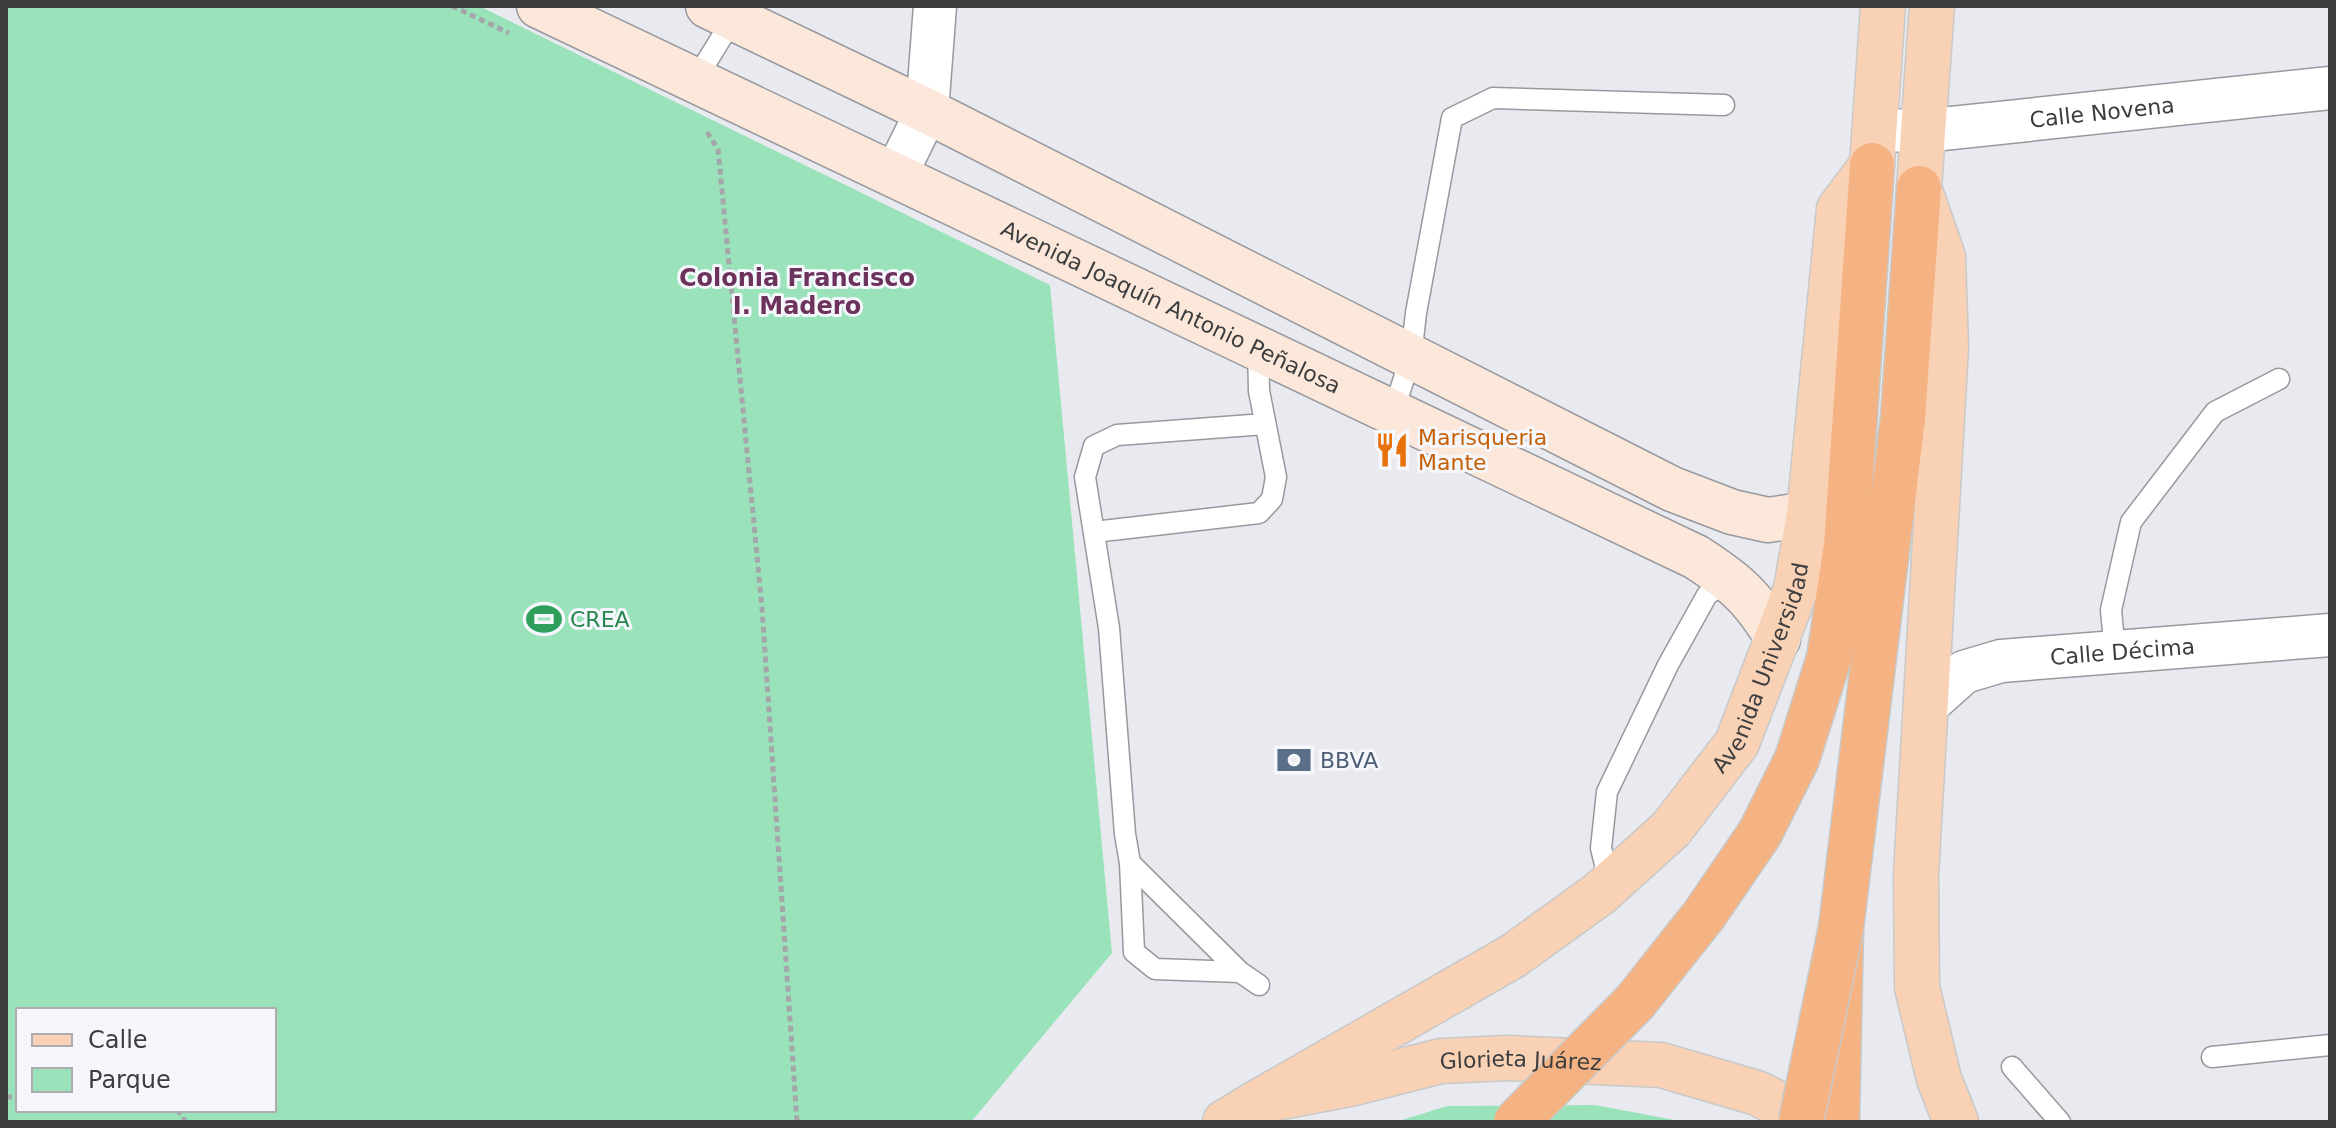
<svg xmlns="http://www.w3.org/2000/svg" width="2336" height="1128" font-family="'DejaVu Sans',sans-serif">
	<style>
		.green { fill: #9ae3ba; fill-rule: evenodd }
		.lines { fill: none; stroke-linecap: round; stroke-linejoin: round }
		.lane-casing { stroke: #97999e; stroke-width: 23 }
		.street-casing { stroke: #97999e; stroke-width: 45 }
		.secondary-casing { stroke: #97999e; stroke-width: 47 }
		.primary-casing { stroke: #c8c9c9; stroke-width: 47 }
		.highway-casing { stroke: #c8c9c9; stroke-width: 47 }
		.path { stroke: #a4a6aa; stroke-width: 5; stroke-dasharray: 6 4; stroke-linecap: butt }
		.lane { stroke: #fff; stroke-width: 20 }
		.street { stroke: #fff; stroke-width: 42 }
		.secondary { stroke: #fce8da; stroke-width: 44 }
		.primary { stroke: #f9d1b5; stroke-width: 44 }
		.highway { stroke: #f5b384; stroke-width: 44 }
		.highway-bridge-casing { stroke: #c8c9c9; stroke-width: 47; stroke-linecap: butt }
		.highway-bridge { stroke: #f5b384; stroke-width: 44 }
		.labels { text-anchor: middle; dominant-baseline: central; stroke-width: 6; stroke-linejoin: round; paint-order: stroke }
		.street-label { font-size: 22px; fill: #3c3d3f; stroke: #f5f7fd }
		.food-label { font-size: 22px; fill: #c56008; stroke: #f5f7fd; text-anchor: start }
		.leisure-label { font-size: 22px; fill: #27864d; stroke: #f5f7fd; text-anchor: start }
		.service-label { font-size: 22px; fill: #4e5e75; stroke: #f5f7fd; text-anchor: start }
		.neighbourhood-label { font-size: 24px; font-weight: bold; fill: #6c325c; stroke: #f5f7fd }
	</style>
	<rect width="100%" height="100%" fill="#e8eaf0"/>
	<!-- green -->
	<path class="green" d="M6,6H479L1050,285L1112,953L971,1122H6ZM18,1010H274V1110H18Z
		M1595,1105L1685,1122H1396L1447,1106Z"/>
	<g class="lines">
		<!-- lane casing -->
		<g class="lane-casing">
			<path id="lane" d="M696,79L736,14
				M1393,413L1411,356L1416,313L1452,118L1493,98L1724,105
				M1094,532L1259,513L1272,499L1276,477L1259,391L1258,348
				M2115,652L2111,610L2131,522L2215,412L2279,379
				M1130,863L1240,972
				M1610,885L1601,848L1607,792L1668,665L1707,595L1729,579
				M1259,985L1240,972L1155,969L1134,952L1130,863L1125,834L1109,628L1085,477L1094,446L1117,435L1265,424
				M2212,1057L2330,1045
				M2012,1067L2060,1122"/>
		</g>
		<!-- street casing -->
		<g class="street-casing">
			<g id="street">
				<path id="s1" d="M1875,130L1923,131L2330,88"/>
				<path d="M895,176L927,111L935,6"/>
				<path id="s2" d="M1927,705L1964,672L2001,661L2330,635"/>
			</g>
		</g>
		<!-- secondary casing -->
		<g class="secondary-casing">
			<g id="secondary">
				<path id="s3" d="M539,6L1696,557C1738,584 1752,597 1778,639"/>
				<path d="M708,6L927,111L1672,489L1732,512L1768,520L1809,514"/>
			</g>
		</g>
		<!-- primary casing -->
		<g class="primary-casing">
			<g id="primary">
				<path d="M1932,6L1919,188L1943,257L1946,347L1916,875L1917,987L1939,1079L1956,1122"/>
				<path id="s4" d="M1260,1101L1513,956L1599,894L1671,829L1737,743L1796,589L1809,514L1839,209L1872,165L1883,6"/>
				<path id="s5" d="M1225,1122L1260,1101L1350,1084L1441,1061L1508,1058L1661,1065L1757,1093L1814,1122"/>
			</g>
		</g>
		<!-- highway casing -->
		<g class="highway-casing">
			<path id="highway" d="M1829,658L1846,546L1872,165
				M1837,1122L1841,928L1903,418L1919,188"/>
		</g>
		<!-- path -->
		<path class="path" d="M452,6L509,33
			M707,132L718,149L762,608L797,1122
			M6,1097H18
			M177,1110L184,1117V1122"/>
		<!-- lane -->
		<use href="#lane" class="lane"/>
		<!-- street -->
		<use href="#street" class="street"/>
		<!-- secondary -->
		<use href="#secondary" class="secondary"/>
		<!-- primary -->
		<use href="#primary" class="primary"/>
		<!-- highway -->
		<use href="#highway" class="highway"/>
		<!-- highway-bridge casing -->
		<g class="highway-bridge-casing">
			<path id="highway-bridge" d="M1516,1122L1635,1002L1704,915L1760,833L1797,759L1829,658
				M1801,1122L1841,928"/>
		</g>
		<!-- highway-bridge -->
		<use href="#highway-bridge" class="highway-bridge"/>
	</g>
	<!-- icons -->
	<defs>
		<g id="restaurant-bare" transform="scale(2.76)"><path d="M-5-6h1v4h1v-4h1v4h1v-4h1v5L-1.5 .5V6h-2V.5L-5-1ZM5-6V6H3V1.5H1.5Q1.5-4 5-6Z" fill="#e8710a" stroke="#f5f7fd" stroke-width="2.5" paint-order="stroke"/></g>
		<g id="stadium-bare" transform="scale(2.76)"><path d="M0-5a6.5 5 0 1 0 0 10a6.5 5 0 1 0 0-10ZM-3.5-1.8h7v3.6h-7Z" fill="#2e9e5b" stroke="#f5f7fd" stroke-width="2.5" paint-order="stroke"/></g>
		<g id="bank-bare" transform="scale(2.76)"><path d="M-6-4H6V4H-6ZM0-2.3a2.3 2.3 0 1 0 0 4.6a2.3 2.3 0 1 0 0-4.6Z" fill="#5c6f8a" stroke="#f5f7fd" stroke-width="2.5" paint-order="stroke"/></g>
	</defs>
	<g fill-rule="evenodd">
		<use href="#restaurant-bare" x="1392" y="450"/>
		<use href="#stadium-bare" x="544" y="619"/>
		<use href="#bank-bare" x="1294" y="760"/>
	</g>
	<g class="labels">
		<!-- street labels -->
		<g class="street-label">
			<text stroke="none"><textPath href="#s1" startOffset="228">Calle Novena</textPath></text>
			<text stroke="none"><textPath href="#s3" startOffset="700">Avenida Joaquín Antonio Peñalosa</textPath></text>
			<text stroke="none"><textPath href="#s2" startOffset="210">Calle Décima</textPath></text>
			<text stroke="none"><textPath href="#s4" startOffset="682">Avenida Universidad</textPath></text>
			<text stroke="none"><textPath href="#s5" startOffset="306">Glorieta Juárez</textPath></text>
		</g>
		<!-- food labels -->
		<g class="food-label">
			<text x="1418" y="437">Marisqueria<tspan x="1418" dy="25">Mante</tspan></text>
		</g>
		<!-- leisure labels -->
		<g class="leisure-label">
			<text x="570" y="619">CREA</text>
		</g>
		<!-- service labels -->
		<g class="service-label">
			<text x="1320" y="760">BBVA</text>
		</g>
		<!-- neighbourhood labels -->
		<g class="neighbourhood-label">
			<text x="797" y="278">Colonia Francisco<tspan x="797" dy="28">I. Madero</tspan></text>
		</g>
	</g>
	<!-- border -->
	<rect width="2336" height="1128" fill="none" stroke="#3c3d3f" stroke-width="16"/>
	<!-- legend -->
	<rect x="16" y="1008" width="260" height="104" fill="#f5f7fd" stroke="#abadb1" stroke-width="2"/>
	<rect x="32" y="1034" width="40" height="12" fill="#f9d1b5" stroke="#abadb1" stroke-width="2"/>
	<text x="88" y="1048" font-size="24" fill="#3c3d3f">Calle</text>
	<rect x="32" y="1068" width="40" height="24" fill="#9ae3ba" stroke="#abadb1" stroke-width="2"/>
	<text x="88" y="1088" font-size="24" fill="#3c3d3f">Parque</text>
</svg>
